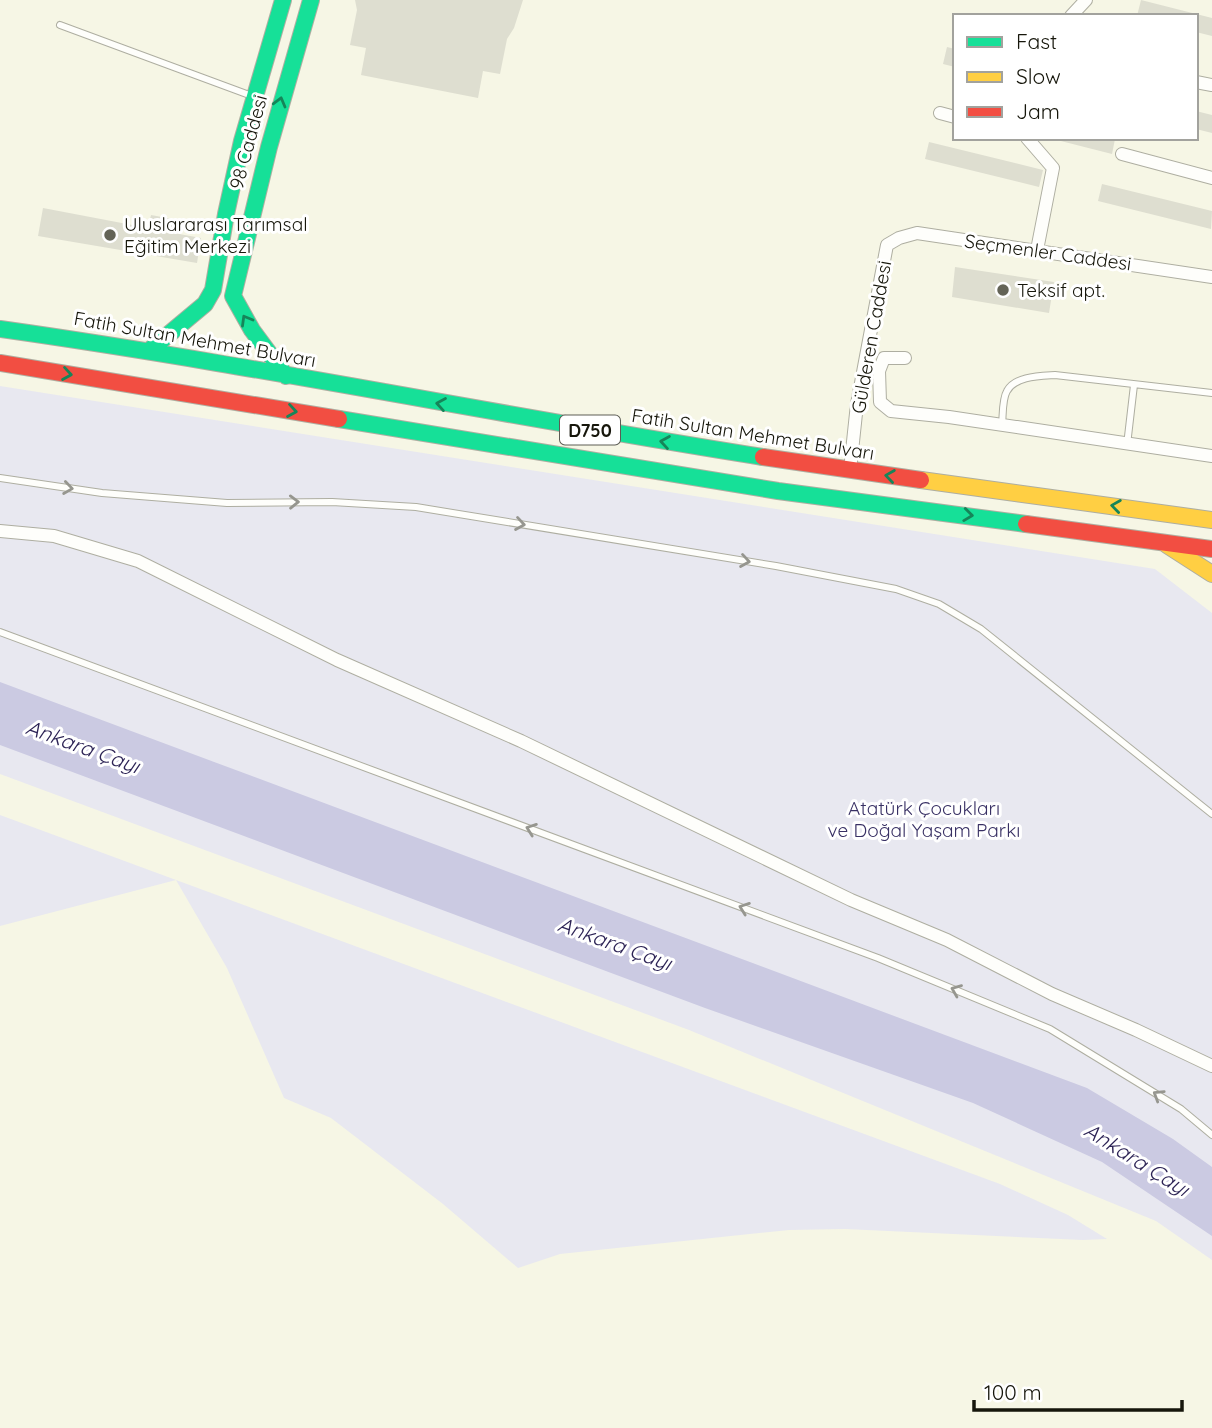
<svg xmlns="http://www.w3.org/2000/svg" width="1212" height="1428" font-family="Quicksand,sans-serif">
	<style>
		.green { fill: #e8e8f0 }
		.water { fill: #cbcae2 }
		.building { fill: #deded0 }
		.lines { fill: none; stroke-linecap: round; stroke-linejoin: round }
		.lane-casing { stroke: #aeaea1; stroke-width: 8 }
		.street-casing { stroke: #aeaea1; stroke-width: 14 }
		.fast-casing { stroke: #aeaea1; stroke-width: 18 }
		.slow-casing { stroke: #aeaea1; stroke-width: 18 }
		.jam-casing { stroke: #aeaea1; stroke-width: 18 }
		.lane { stroke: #fefefb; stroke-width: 6 }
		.street { stroke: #fefefb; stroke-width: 12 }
		.fast { stroke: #16e098; stroke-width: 16 }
		.slow { stroke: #ffcf43; stroke-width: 16 }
		.jam { stroke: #f24e42; stroke-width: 16 }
		.oneway { stroke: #168559 }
		.oneway2 { stroke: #96968f }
		.poi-dot { fill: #646457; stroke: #fff; stroke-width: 2.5 }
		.labels { text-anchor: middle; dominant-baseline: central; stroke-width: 6; stroke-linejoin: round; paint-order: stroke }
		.shield { fill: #fff; stroke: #5c5c54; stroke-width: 2 }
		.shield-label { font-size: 18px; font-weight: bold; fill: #16160b }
		.street-label { font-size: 19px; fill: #16160b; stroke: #fff }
		.poi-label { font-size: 19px; fill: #16160b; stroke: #fff; text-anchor: start }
		.park-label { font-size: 19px; fill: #383064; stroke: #fff }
		.water-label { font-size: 21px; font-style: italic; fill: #2d2456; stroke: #fff }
	</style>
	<rect width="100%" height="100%" fill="#f6f6e5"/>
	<!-- green -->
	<path class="green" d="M0,386L1155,569L1212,613V1260L1156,1221L689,1030L0,774Z
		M0,815L1000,1184L1068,1215L1107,1239L1083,1240L845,1229L789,1230L560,1254L518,1268L443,1204L331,1118L284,1098L227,968L176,880L0,926Z"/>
	<!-- water -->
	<path class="water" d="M0,682L1087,1088L1173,1139L1212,1167V1236L1102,1162L973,1103L705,1008L0,745Z"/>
	<!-- building -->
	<path class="building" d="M355,0H523L514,28L507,39L500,74L483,71L478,98L361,75L366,48L350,45L357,10Z
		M1141,0L1212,18V36L1196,32V16H1137Z
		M947,47L955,49V67L943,64Z
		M1196,111L1212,115V133L1196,129Z
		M1049,138H1112L1115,139L1112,154Z
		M929,142L1043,170L1039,187L925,159Z
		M1102,184L1212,211L1211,229L1098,201Z
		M43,208L148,228L151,215L178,220L174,233L201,238L197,263L38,236Z
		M955,267L1054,282L1049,313L952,297Z"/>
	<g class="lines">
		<!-- lane casing -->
		<g class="lane-casing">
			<path id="lane" d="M60,25L252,96
				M1002,425C1003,416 1002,399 1007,391C1015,376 1040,376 1055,375L1212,393
				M1127,445L1134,385
				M0,478L102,493L227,503L332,502L416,507L776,566L896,589L939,604L981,629L1212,814
				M0,632L878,958L1050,1029L1181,1109L1212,1135"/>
		</g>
		<!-- street casing -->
		<g class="street-casing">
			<path id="street" d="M1071,16L1086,0
				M1196,82L1212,85
				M940,113L955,117
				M1027,138L1053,168L1037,250
				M1122,154L1212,178
				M905,358H884L879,371L880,402L891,411L949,417L1212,456
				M850,470L857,404L887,245L899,238L917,233L1212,277
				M0,531L54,536L138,561L337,660L521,741L851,900L947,940L1052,994L1136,1030L1212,1066"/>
		</g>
		<!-- fast casing -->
		<g class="fast-casing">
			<path id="fast" d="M0,329C255,365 508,417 763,457
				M150,350L205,304L213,290L226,214L242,141L283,0
				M286,376L252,330L233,296L269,147L311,0
				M339,419L778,491L1026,524"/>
		</g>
		<!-- slow casing -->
		<g class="slow-casing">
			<path id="slow" d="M921,480L1212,520
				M1167,545L1212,574"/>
		</g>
		<!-- jam casing -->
		<g class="jam-casing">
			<path id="jam" d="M0,363L339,419
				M763,457L921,480
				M1026,524L1212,549"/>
		</g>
		<!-- lane -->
		<use href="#lane" class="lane"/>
		<!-- street -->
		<use href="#street" class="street"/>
		<!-- fast -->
		<use href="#fast" class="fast"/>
		<!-- slow -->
		<use href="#slow" class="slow"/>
		<!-- jam -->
		<use href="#jam" class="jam"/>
	</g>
	<!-- one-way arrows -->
	<defs><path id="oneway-chevron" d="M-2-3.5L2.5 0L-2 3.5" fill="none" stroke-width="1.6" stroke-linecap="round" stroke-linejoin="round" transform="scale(1.75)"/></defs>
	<g class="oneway">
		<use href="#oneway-chevron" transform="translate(280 102) rotate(-75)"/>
		<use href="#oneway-chevron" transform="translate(246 320) rotate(-120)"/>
		<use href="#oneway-chevron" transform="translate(67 374) rotate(9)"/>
		<use href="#oneway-chevron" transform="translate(441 404) rotate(-170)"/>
		<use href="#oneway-chevron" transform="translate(292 411) rotate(9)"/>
		<use href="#oneway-chevron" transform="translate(665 442) rotate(-171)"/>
		<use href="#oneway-chevron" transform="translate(890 476) rotate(-172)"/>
		<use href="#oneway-chevron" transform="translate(1116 506) rotate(-172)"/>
		<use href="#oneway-chevron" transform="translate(968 515) rotate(7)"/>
	</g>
	<g class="oneway2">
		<use href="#oneway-chevron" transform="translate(68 488) rotate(8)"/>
		<use href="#oneway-chevron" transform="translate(294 502) rotate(-1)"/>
		<use href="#oneway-chevron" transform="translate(520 524) rotate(9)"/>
		<use href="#oneway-chevron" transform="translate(745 561) rotate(9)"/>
		<use href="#oneway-chevron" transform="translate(531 829) rotate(-160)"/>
		<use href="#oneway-chevron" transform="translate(744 908) rotate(-160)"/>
		<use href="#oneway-chevron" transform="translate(956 990) rotate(-158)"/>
		<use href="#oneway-chevron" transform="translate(1158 1095) rotate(-148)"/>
	</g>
	<!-- markers -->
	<g class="poi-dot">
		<circle cx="110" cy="235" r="7"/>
		<circle cx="1003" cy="290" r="7"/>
	</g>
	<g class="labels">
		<!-- shield labels -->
		<rect class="shield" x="560" y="415.5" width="60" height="29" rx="5"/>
		<g class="shield-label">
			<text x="590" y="430">D750</text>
		</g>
		<!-- street labels -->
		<g class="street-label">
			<text transform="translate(248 142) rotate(-75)">98 Caddesi</text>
			<text transform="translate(1048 252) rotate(8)">Seçmenler Caddesi</text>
			<text transform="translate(871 337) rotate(-80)">Gülderen Caddesi</text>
			<text transform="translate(195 339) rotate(10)">Fatih Sultan Mehmet Bulvarı</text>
			<text transform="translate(753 434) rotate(9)">Fatih Sultan Mehmet Bulvarı</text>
		</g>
		<!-- poi labels -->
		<g class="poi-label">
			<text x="124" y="224">Uluslararası Tarımsal<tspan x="124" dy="22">Eğitim Merkezi</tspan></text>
			<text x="1017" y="290">Teksif apt.</text>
		</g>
		<!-- park labels -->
		<g class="park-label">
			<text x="924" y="808">Atatürk Çocukları<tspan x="924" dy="22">ve Doğal Yaşam Parkı</tspan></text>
		</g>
		<!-- water labels -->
		<g class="water-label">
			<text transform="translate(83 746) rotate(20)">Ankara Çayı</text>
			<text transform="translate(615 943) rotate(20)">Ankara Çayı</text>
			<text transform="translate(1137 1159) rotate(32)">Ankara Çayı</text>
		</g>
	</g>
	<!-- legend -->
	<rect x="953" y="14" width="245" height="126" fill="#ffffff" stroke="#a2a29d" stroke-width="2"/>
	<rect x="967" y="37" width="35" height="10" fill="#16e098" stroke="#a2a29d" stroke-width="2"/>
	<text x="1016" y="49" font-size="21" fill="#16160b">Fast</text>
	<rect x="967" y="72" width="35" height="10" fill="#ffcf43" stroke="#a2a29d" stroke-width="2"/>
	<text x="1016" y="84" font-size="21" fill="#16160b">Slow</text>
	<rect x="967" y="107" width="35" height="10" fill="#f24e42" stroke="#a2a29d" stroke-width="2"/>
	<text x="1016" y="119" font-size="21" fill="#16160b">Jam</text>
	<!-- scale -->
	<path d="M974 1400v10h208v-10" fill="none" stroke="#16160b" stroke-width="3.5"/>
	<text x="984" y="1400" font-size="21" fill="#16160b" stroke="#ffffff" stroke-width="5" paint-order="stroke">100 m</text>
</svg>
